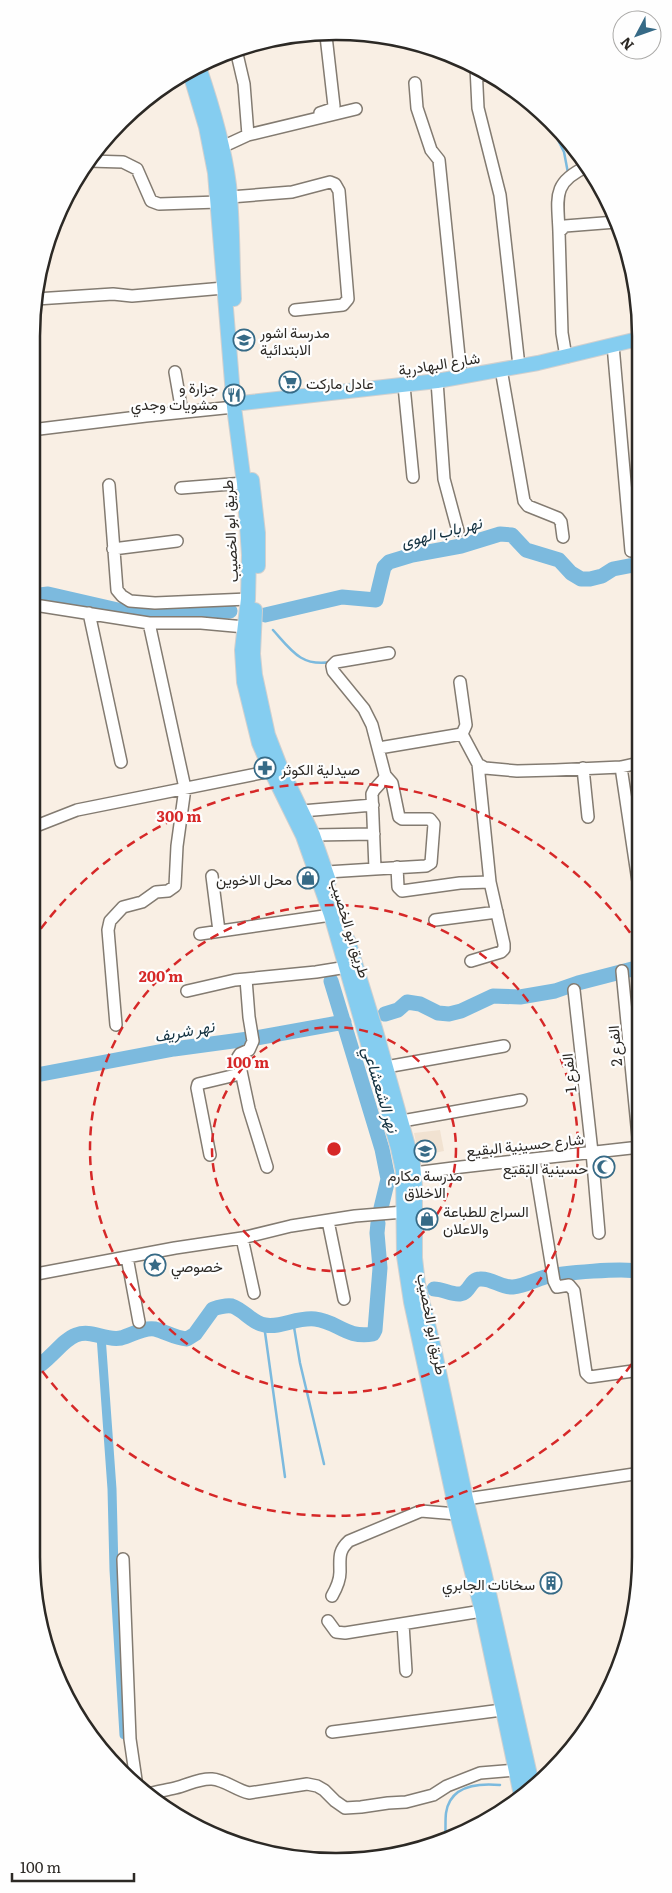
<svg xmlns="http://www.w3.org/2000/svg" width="672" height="1893" font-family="Literata,Vazirmatn,serif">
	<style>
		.built { fill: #f1e2d1 }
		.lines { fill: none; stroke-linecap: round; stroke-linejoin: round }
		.stream { stroke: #7cbade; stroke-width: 2.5 }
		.canal { stroke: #7cbade; stroke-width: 9 }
		.river { stroke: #7cbade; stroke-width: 15 }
		.minor-casing { stroke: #837b71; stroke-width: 14 }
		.major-casing { stroke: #d1d0cf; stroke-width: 16 }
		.minor { stroke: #fff; stroke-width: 11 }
		.major { stroke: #85cdf0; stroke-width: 14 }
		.ring { fill: none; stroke: #d62828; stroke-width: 2.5; stroke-dasharray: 9 6 }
		.labels { text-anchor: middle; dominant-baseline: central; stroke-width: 4.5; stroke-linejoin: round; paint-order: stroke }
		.poi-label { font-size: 15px; fill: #2c2925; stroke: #fefefe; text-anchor: start }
		.street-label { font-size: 15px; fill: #2c2925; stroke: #fefefe }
		.water-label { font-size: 16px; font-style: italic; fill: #12303f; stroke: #fefefe }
		.rim { fill: none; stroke: #2c2925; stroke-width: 2.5 }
		.centre { fill: #d62828; stroke: #fefefe; stroke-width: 2.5 }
		.ring-label { font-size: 15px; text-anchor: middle; font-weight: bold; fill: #d62828; stroke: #fefefe; stroke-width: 4.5; stroke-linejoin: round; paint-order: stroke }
	</style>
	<rect width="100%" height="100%" fill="#f9efe4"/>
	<!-- built -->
	<path class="built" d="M440,1130L444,1151L419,1156L414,1133Z"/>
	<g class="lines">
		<!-- stream -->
		<path class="stream" d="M555,126L554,132L564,152L568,173L567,174
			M273,630C291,650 301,667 331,662
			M293,1321L300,1363L324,1464
			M264,1325L285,1477
			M445,1838C446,1829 445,1821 446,1813C450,1785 478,1783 500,1785"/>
		<!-- canal -->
		<path class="canal" d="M101,1336L112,1489L114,1570L124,1735
			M214,1834L215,1832"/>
		<!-- river -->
		<path class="river" d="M31,596L48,594L144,616L230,611
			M265,615L342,597L376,600L384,567L389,562L412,555L461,546L500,534L512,535L526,550L559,560L571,573L581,579H590L602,576L613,569L639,564
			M331,981L382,1149L388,1179L381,1208
			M385,1014L398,1010L407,1002L420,1004L438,1013L449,1014L461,1011L493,996L520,997L555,991L578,983L640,967
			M31,1076L174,1049L256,1038L344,1022
			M434,1289C443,1289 452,1295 460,1294C470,1293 470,1279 480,1279C493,1278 500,1288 513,1287C525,1286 534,1280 545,1277C560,1273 627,1267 640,1272
			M31,1371C48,1363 62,1340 76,1335C92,1329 104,1341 121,1338C132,1335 144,1327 155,1329C166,1332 175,1338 187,1339L195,1334L213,1309C219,1307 226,1305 232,1306C244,1310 252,1323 265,1325C282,1328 296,1317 315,1319C337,1321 346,1339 373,1334L375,1330L380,1268L377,1233L378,1223"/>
		<!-- minor casing -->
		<g class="minor-casing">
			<path id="minor" d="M237,54L244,84L248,135
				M476,67L478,108L500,195L519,366
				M477,75H492
				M415,83L417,108L431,150L439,160L461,376
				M320,113L332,109L334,106L326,36
				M222,147L248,135L356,109
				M89,161L123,162L137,169L151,201L159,204L218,202
				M230,197L292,192L330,182L335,184L339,191L348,299L343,305L295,310
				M559,232C558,199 551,183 586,167
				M36,299L113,294L132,296L224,288
				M613,345L631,551
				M566,357L562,333L559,232L565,226L616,222
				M501,369L524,501L528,506L558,518L561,522L563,537
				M175,372L182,412
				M437,381L444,479L458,531
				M404,386L413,477
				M31,430L146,416L234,407
				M109,485L117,590L122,596L130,601L155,603L248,599
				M181,488L244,483
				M113,549L177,541
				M31,606H41L149,623H201L245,627
				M89,613L121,762
				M460,682L466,725L462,734L478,764L485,768L517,771L555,770L621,767L639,763
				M379,748L462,734
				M621,767L639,888
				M583,768L588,817
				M302,811L373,805
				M31,828L77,810L271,771
				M313,835L374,834
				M397,867L398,887L402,891L460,883L490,882
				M375,869L426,866L431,863L434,824L430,819H402L399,817L392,783L385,775
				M327,872L375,869L372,794L374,790L384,779L385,775L372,725L364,709L333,671L332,666L336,662L389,653
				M212,876L219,931
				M435,920L497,912
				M200,934L331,915
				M471,961L501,952L504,949V944L490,882L478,764
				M622,971L639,1147
				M246,979L249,1017L253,1041L249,1050L240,1054L238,1057L249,1109L267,1167
				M574,990L592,1152L599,1233
				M187,991L235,980L316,972L347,967
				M116,1025L108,930L110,921L123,907L142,902L156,892L168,891L175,886L177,846L185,788L149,623
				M386,1067L504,1046
				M402,1121L521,1100
				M210,1155L197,1088L198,1084L240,1074
				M534,1159L554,1281L557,1287L569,1285L574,1291L586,1373L590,1377L640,1370
				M414,1173L461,1167L640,1147
				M328,1221L344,1299
				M242,1238L254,1293
				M127,1257L139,1322
				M31,1275L175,1248L242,1238L291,1226L355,1216L404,1212
				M466,1499L641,1473
				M123,1559L130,1739L136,1780
				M332,1596C336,1589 340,1580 340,1572C340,1558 338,1551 349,1541L421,1511L457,1514
				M328,1621L336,1632L345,1633L482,1611
				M403,1624L406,1671
				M332,1732L502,1710
				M152,1793C159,1791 167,1790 175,1788C188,1785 199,1778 212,1779C225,1780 236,1790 249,1793L307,1784L317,1786L324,1790L335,1801L345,1808L361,1807L388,1803L406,1802L433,1795L447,1786L480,1773L515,1770"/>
		</g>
		<!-- major casing -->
		<g class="major-casing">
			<path id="major" d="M199,67C212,105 224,145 229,185C233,223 232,261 234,299
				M189,70L206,127L215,173L234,407L244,483L249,555L248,599L242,650L244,682L259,743L271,771L303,836L331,915L398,1148L403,1171L404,1256L411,1302L457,1514L482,1611L521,1795
				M242,403L437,381L538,363L638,339
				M252,480L258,533V566
				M255,610L253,654L255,675L268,735L280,766L313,835L329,881
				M348,940L375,1028L413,1164L415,1186V1258L418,1284L435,1353L466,1499L484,1571L532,1784"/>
		</g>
		<!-- minor -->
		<use href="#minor" class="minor"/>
		<!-- major -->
		<use href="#major" class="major"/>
	</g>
	<!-- distance rings -->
	<g class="ring">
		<circle cx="334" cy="1149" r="122"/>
		<circle cx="334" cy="1149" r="244"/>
		<path d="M640 1352A367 367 0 0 1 32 1357M32 941A367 367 0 0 1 638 944"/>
	</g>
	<!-- icons -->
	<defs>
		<g id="school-ring" transform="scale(1.125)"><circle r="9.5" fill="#fefefe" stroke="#366a86" stroke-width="1.5"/><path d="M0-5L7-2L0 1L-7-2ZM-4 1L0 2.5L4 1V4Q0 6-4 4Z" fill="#366a86"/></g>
		<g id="supermarket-ring" transform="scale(1.125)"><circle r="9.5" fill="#fefefe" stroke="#366a86" stroke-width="1.5"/><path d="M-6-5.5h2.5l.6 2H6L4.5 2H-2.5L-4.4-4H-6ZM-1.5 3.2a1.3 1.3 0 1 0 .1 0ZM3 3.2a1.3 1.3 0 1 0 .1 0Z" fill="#366a86"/></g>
		<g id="restaurant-ring" transform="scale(1.125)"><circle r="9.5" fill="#fefefe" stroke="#366a86" stroke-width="1.5"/><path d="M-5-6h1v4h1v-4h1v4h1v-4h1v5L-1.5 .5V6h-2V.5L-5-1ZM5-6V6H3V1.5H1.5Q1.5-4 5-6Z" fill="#366a86"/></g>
		<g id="pharmacy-ring" transform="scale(1.125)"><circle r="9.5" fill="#fefefe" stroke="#366a86" stroke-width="1.5"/><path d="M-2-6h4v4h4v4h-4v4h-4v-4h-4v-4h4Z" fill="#366a86"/></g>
		<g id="shop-ring" transform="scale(1.125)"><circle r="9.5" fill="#fefefe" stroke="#366a86" stroke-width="1.5"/><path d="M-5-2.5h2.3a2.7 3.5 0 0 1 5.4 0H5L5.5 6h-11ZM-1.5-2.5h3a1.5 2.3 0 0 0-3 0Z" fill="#366a86"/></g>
		<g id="mosque-ring" transform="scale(1.125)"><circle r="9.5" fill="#fefefe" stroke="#366a86" stroke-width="1.5"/><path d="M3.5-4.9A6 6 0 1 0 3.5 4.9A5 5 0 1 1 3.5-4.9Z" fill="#366a86"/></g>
		<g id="sight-ring" transform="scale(1.125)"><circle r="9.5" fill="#fefefe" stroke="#366a86" stroke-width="1.5"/><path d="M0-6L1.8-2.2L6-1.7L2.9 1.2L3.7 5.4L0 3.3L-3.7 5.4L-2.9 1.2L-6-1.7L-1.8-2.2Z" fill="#366a86"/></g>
		<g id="building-ring" transform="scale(1.125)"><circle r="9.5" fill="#fefefe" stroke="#366a86" stroke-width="1.5"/><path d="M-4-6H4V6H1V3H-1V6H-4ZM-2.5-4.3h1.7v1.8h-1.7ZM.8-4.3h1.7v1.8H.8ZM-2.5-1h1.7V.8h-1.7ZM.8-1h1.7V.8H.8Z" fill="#366a86"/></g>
	</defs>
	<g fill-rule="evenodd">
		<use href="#school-ring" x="244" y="340"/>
		<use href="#supermarket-ring" x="290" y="382"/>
		<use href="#restaurant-ring" x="234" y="395"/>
		<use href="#pharmacy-ring" x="265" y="768"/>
		<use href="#shop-ring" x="308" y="878"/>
		<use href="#school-ring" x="425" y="1151"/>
		<use href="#mosque-ring" x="604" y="1167"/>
		<use href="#shop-ring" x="427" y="1219"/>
		<use href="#sight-ring" x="155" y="1265"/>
		<use href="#building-ring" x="551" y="1583"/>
	</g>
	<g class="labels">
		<!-- poi labels -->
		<g class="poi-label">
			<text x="260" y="331">مدرسة اشور<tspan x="260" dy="17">الابتدائية</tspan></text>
			<text x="306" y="382">عادل ماركت</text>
			<text x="218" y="386" text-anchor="end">جزارة و<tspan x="218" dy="17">مشويات وجدي</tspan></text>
			<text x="281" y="768">صيدلية الكوثر</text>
			<text x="292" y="878" text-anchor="end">محل الاخوين</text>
			<text x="588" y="1167" text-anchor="end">حسينية البقيع</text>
			<text x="425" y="1174" text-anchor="middle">مدرسة مكارم<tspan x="425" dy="17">الاخلاق</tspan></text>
			<text x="443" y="1210">السراج للطباعة<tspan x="443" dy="17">والاعلان</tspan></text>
			<text x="171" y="1265">خصوصي</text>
			<text x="535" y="1583" text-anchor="end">سخانات الجابري</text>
		</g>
		<!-- street labels -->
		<g class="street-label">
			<text transform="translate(439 363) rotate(-9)">شارع البهادرية</text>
			<text transform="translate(229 531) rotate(-93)">طريق ابو الخصيب</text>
			<text transform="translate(351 928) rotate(73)">طريق ابو الخصيب</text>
			<text transform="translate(614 1046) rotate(-95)">الفرع 2</text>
			<text transform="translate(568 1073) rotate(-96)">الفرع 1</text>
			<text transform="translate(525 1144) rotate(-6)">شارع حسينية البقيع</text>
			<text transform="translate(433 1324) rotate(79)">طريق ابو الخصيب</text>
		</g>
		<!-- water labels -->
		<g class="water-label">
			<text transform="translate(441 531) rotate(-14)">نهر باب الهوى</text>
			<text transform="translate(184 1030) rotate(-10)">نهر شريف</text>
			<text transform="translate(382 1089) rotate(73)">نهر الشعشاعي</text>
		</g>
	</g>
	<!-- crop -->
	<path d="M0 0H672V1893H0ZM336 40H336A296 296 0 0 1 632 336V1557A296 296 0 0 1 336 1853H336A296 296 0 0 1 40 1557V336A296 296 0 0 1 336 40Z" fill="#fefefe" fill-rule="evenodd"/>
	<path class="rim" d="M336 40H336A296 296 0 0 1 632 336V1557A296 296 0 0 1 336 1853H336A296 296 0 0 1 40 1557V336A296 296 0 0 1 336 40Z"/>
	<circle cx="334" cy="1149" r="8" class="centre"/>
	<g class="ring-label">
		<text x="179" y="822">300 m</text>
		<text x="161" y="982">200 m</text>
		<text x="248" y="1068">100 m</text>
	</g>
	<!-- north arrow -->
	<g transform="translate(637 35) rotate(229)"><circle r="24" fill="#fefefe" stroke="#aaa9a7"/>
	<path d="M0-4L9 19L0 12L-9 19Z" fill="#366a86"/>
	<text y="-8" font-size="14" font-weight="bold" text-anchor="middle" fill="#2c2925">N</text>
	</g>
	<!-- scale -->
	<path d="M12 1873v8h122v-8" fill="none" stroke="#2c2925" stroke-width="2.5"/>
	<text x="20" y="1873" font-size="15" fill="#2c2925" stroke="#fefefe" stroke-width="4" paint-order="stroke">100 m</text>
</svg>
